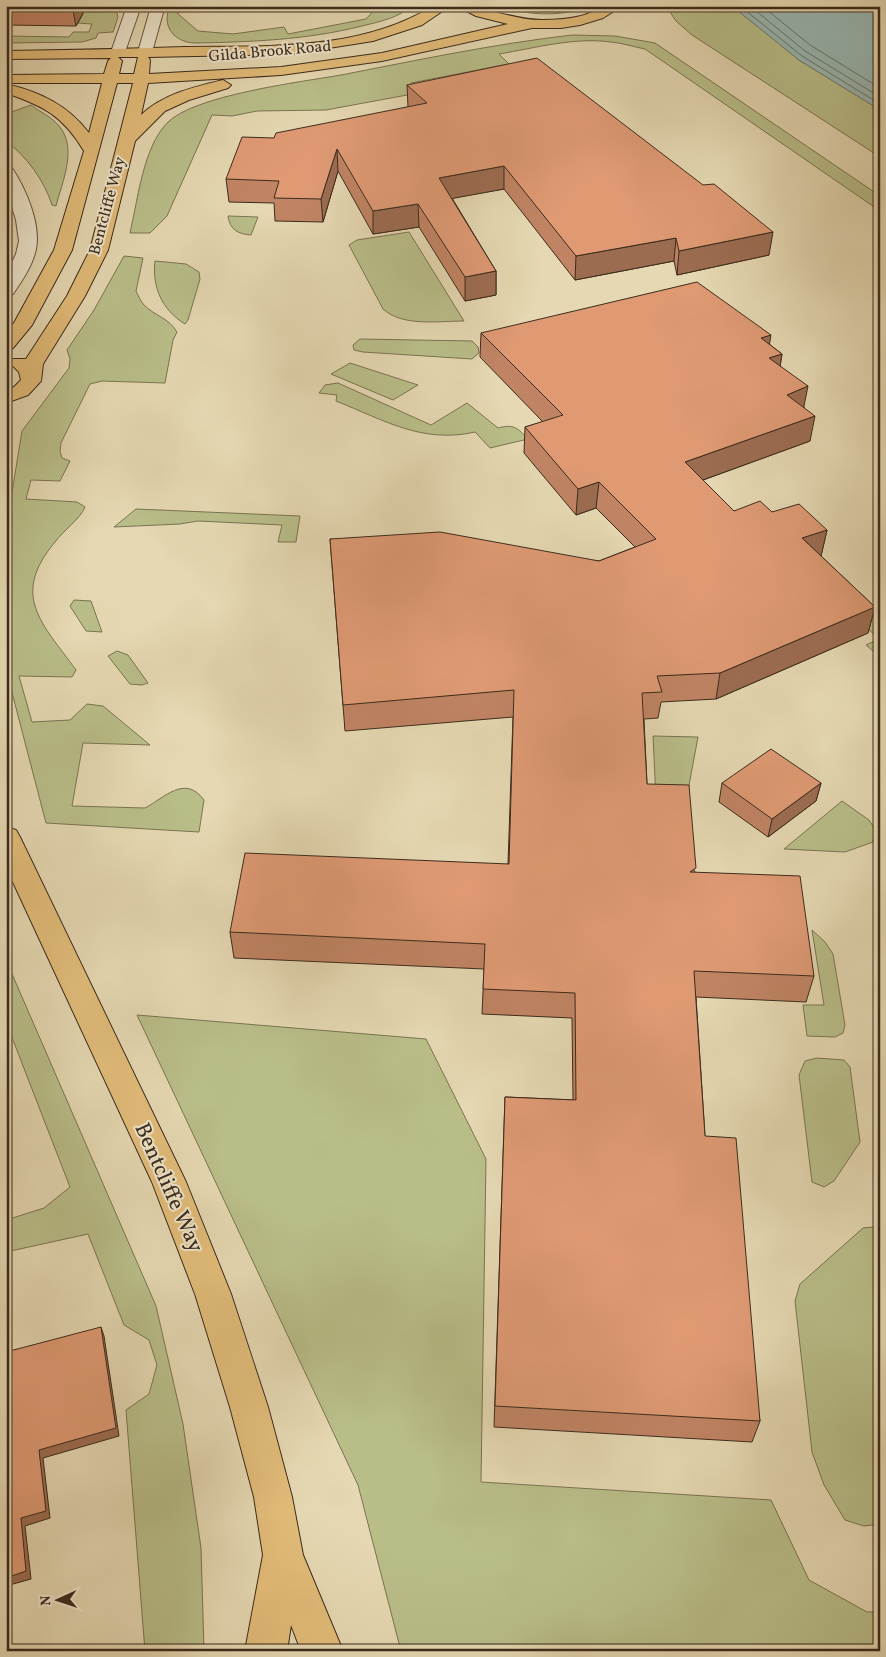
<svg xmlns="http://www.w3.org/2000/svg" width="886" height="1657" font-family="Vollkorn,serif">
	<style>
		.green { fill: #b9be89; stroke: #7a7452 }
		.water { fill: #98b8b3; stroke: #738077 }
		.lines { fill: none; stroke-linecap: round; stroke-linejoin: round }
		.shore { stroke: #6a7268; stroke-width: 1 }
		.street-casing { stroke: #665642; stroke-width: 2 }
		.primary-casing { stroke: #3c2b1c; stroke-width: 2 }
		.street { fill: #eee6cd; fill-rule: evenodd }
		.primary { fill: #e2bc79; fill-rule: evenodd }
		.wall { fill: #c08464; stroke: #3c2b1c }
		.shaded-wall { fill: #9c6c51; stroke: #3c2b1c }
		.building { fill: #df9a74; stroke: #3c2b1c }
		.labels { text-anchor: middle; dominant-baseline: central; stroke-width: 4; stroke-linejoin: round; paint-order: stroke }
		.far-street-label { font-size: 16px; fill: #3c2b1c; stroke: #eee6cd }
		.near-street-label { font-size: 22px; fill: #3c2b1c; stroke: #eee6cd }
	</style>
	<rect width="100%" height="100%" fill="#e5d8b2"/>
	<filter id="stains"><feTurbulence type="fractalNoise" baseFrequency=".004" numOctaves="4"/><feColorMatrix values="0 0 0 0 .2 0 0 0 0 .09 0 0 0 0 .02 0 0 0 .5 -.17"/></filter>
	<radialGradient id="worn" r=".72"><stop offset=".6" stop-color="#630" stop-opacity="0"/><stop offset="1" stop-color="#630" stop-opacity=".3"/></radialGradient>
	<!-- green -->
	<path class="green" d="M87,6H103L116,10L118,17L113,32L98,33L96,38L82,42L6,43V36L69,37L73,32H89L92,24L78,23Z
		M170,6H186L189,9L177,13L198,31L233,34L284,27L288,34L366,19L378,6H411C399,18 378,22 362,26C306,40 251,42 194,43C174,42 161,26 170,6Z
		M503,6H592C564,16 531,17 503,6Z
		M666,6H732L799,60L880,110V157L692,35L676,21Z
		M572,35L615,36L655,43L880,196V211L645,49C634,47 623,43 611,42C574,37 535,48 499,54L509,64L411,83L418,93L326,110L257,111L232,116L212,115L167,216L150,233H130C138,199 143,148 167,123C194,95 301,82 341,75C418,60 494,44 572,35Z
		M31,105C40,112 52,117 59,126C78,148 62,182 56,206L52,205C44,180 27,157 6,141V114Z
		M228,216L258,217L251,235C238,234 230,230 228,216Z
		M409,232L464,321C438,321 403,327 383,309L349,245L357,240Z
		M124,256L143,258L136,291C138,295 141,302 144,305C155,316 169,318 177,332L173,340L165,383L102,381L90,384L61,443L60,451L62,458L70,461L60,481L31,480L26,499L77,502L85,507C80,519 64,530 55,542C10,596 42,623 76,670L72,677L19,676L32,722L70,720L87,704L103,706L150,745L83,743L72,806L145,808C164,798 185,774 204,800L199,832L46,823L9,681L6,529L22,431L69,368L70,359L67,350L94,310Z
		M155,261L186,264L199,272L200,279L188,320L185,324C162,310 152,287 155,261Z
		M360,339L472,341L478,347L479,353L472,359L363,352L354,350L353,345Z
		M350,363L418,385L393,400L331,374Z
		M338,383L431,425L467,403L498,428C513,424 517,427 528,439L490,448L475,432C422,444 384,420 336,401L337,395L319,393L325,385Z
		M136,509L300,516L296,542H278L282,525L198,521L180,524L114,527Z
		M837,582L880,622V657L866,645L879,639L824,588Z
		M74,600L91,601L102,632L86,631L70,606Z
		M117,651L128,655L148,683L142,685L130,684L108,656Z
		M653,736L698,737L686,801L656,800Z
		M842,801L869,820L877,832L873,842L845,852L784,849Z
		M812,930L825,942L833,954L845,1025L843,1033L835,1037L807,1036L803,1005H824Z
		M6,960L156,1306L183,1424L201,1548L204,1651H145L126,1410L149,1394L157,1365L149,1340L124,1325L88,1234L6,1252V1220L44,1208L70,1187L6,1022Z
		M137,1015L426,1039L486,1159L481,1482L771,1500L809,1580L867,1612H880V1651H401L358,1485Z
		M817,1058L844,1060L850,1067L860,1142L834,1181L824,1187L812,1182L799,1075L805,1061Z
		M874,1227L880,1230V1524L864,1526L845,1520L824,1485L812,1452L795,1301L800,1284L863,1228Z"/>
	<!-- water -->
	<path class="water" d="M732,6H880V110L799,60Z"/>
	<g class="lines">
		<!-- shore -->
		<path class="shore" d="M740,6L802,56L880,104
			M750,6L805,51L880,97
			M762,6L810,45L880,88"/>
		<!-- street casing -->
		<g class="street-casing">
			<path id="street" d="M127,6H141L125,52L118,56L111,52Z
				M145,6H162L164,9L152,52L145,56L138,52L150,10Z
				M6,167L12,168C26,189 41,224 36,249C33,265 22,281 13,294L6,295V275L16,254L19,241L16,220L6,188Z"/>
		</g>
		<!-- primary casing -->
		<g class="primary-casing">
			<path id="primary" d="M433,6H450L422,25L373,41L291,54L148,57L150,60L149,74L281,67L382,53L508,24L476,16L457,6C486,6 512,20 542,20C554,20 568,19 581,16C597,11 604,6 622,6L603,18L580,25L561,28H532L382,61L281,75L148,83L141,115C163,94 194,87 223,80L231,85L228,88L189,100L165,111L135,141L108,250L85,296L43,364L41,381L28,395L6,403V390L14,387L21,380L19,372L10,363L13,359H26L67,296L90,250L133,83H117L72,250L32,325L13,348L6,350V332L14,323L54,250L84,151C63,116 44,106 6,93V84C40,92 68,105 89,133L102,83H6V75L104,74L108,61L111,58L6,59V51C66,50 125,49 185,47C268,46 360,51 433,6ZM118,57H138L134,74H119L122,61Z
				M6,827L16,830L20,837L186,1182L231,1294L268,1407L292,1497L303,1555L343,1651H301L291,1625L287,1651H245L263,1555L254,1497L230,1407L195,1294L152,1182L6,867Z"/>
		</g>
		<!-- street -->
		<use href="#street" class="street"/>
		<!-- primary -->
		<use href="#primary" class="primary"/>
	</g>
	<!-- wall -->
	<path class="wall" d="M6,6H87L76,26L6,25Z
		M407,85L769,255L677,275L674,261L575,280L504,189L452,198L496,271V295L465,301L419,227L373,234L338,171L323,222L275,221L274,203L229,202L226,179L274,138L408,107Z
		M481,333L769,344L782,354L780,366L804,407L810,441L703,480L734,511L772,512L827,530L821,556L875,607L868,633L716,699L661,702L658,718L644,719L647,784L695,872L814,976L806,1002L696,997L705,1136L760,1421L752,1442L494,1427L505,1097L573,1100L572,1018L482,1014L484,969L234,958L230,932L508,864L513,717L345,731L330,539L599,561L635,547L596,508L576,515L524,453L525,427L543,422L480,357Z
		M722,783H821L816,801L768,837L719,802Z"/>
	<!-- shaded-wall -->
	<path class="shaded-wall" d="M72,6H87L76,26Z
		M337,149L338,171L323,222L321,199Z
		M504,166V189L439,201V178Z
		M418,204L419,227L373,234V211Z
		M773,232L769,255L677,275L679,251Z
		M676,238L674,261L575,280L576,256Z
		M496,271V295L465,301V277Z
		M771,335L767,359L761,338Z
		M782,354L778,379L769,358Z
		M808,386L803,411L787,395Z
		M815,416L810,441L681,488L685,462Z
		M599,482L596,508L576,515L578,489Z
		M827,530L821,556L802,538Z
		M875,607L868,633L716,699L720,673Z
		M821,783L816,801L768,837L772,819Z
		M101,1327L104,1336L119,1436L43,1458L50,1518L25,1526L31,1579L6,1586V1578L21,1518L39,1450Z"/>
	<!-- building -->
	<path class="building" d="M537,58L703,185L714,184L773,232L679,251L676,238L576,256L504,166L439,178L496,271L465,277L418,204L373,211L337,149L321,199L274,198L279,181L226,179L242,137L274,138L276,133L427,103L407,85Z
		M697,282L771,335L761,338L782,354L769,358L808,386L787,395L815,416L685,462L734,511L760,501L772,512L799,504L827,530L802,538L875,607L720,673L657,676L662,692L642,693L647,784L689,785L696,868L690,872L800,876L814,976L694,971L705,1136L736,1138L760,1421L495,1406L505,1097L576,1100L575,993L483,989L485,944L230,932L245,853L509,864L514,690L343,705L330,539L440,532L599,561L656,539L599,482L578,489L525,427L563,415L481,333Z
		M771,749L821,783L772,819L722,783Z
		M101,1327L116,1428L39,1450L46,1511L21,1518L26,1571L6,1578V1352Z"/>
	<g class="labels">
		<!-- far-street labels -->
		<g class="far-street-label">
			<text transform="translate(270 52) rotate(-5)">Gilda Brook Road</text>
			<text transform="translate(108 206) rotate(-75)">Bentcliffe Way</text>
		</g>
		<!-- near-street labels -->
		<g class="near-street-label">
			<text transform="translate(168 1188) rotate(66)">Bentcliffe Way</text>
		</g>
	</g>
	<!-- margin -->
	<rect width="886" height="1657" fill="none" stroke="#e5d8b2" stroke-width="25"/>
	<rect x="8" y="8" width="871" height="1642" fill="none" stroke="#3c2b1c" stroke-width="2.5"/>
	<rect x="12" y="12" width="861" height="1632" fill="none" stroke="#3c2b1c"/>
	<!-- north arrow -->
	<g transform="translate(58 1600) rotate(267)" stroke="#eee6cd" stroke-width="4" paint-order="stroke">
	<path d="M0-4L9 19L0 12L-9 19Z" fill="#3c2b1c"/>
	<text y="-8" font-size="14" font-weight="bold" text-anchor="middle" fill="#3c2b1c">N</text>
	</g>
	<rect width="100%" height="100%" filter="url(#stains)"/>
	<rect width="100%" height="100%" fill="url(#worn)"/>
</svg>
